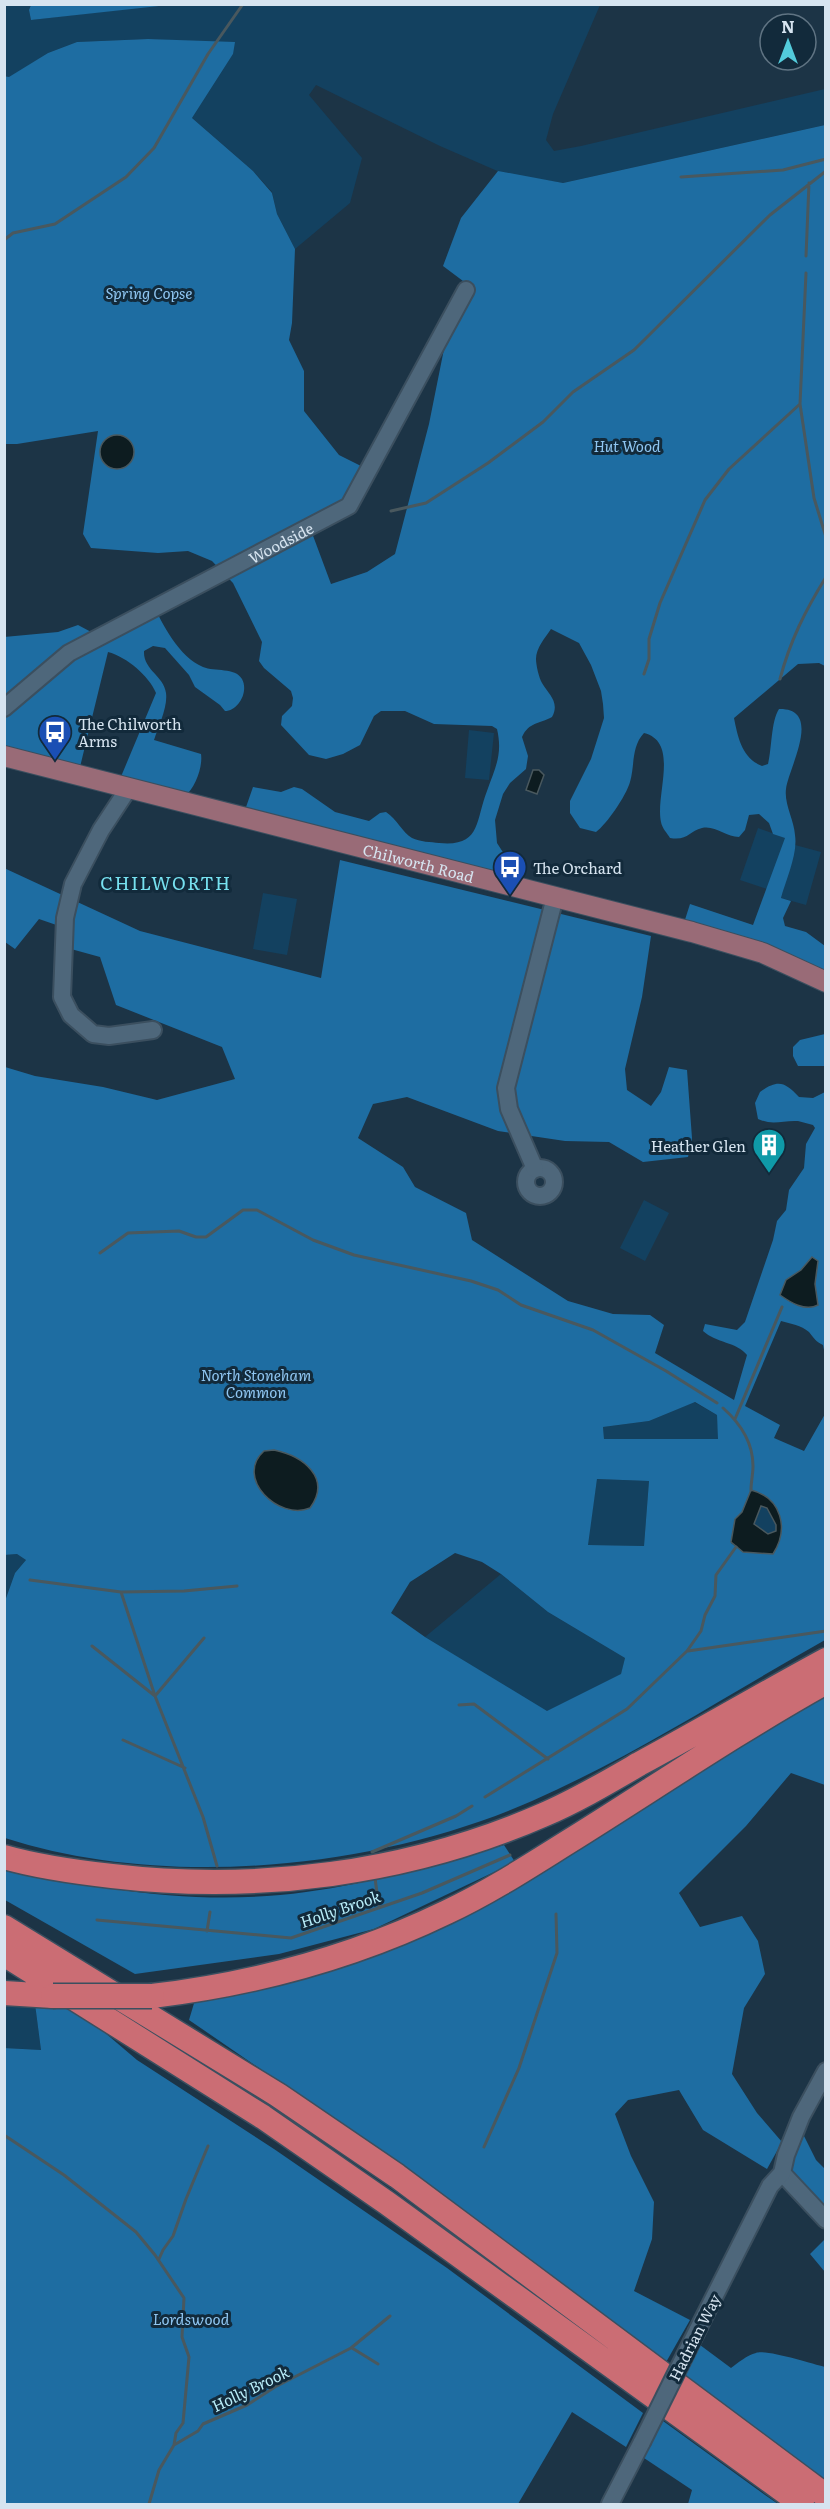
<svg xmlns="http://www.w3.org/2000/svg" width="830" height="2509" font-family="Literata,serif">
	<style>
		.green { fill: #134160 }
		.forest { fill: #1e6da2; fill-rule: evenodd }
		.water { fill: #0d1c20; stroke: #49585e; stroke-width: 1.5; fill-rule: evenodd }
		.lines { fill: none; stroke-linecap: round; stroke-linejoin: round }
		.stream { stroke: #49585e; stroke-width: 3 }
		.minor-casing { stroke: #3b4f5f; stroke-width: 20 }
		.major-casing { stroke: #3b4f5f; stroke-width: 22 }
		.highway-casing { stroke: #3b4f5f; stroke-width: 27 }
		.minor { stroke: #4e677b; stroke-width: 16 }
		.major { stroke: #996b77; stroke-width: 20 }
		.highway { stroke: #cb6d74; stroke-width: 24 }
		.minor-bridge-casing { stroke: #3b4f5f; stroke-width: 20; stroke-linecap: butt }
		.highway-bridge-casing { stroke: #3b4f5f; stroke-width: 27; stroke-linecap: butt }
		.minor-bridge { stroke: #4e677b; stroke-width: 16 }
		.highway-bridge { stroke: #cb6d74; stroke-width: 24 }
		.labels { text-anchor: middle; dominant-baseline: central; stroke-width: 6; stroke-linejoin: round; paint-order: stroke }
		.park-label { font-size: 15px; font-style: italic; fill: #8fc6f2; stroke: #122a3b }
		.street-label { font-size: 15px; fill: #d6e4f0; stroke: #122a3b }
		.poi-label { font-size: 15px; fill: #d6e4f0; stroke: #122a3b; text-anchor: start }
		.water-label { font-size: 16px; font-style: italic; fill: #b8edf9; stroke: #122a3b }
		.quarter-label { font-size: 18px; letter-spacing: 1.5px; fill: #77e1f0; stroke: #122a3b }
	</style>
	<rect width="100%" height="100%" fill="#1c3446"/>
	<!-- green -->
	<path class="green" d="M168,4L600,5L553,114L546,140L554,151L581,146L825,89V125L563,183L502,173L440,146L316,85L309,95L362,158L350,203L295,249L277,214L272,192L253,171L192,118L233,54L185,41L148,39L77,42L48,53L9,78L5,75L4,5H31L29,10L31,20Z
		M469,730L494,733L489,780L465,778Z
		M758,828L786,838L767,889L740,880Z
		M795,845L821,852L806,905L781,898Z
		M263,893L297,899L287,955L253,949Z
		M644,1200L669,1213L645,1261L620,1248Z
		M694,1402L717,1415L719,1439L604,1440L603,1427L649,1421Z
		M597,1479L649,1481L644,1546L587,1545Z
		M761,1506L767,1508L777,1525L776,1531L768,1534L754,1524Z
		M17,1554L26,1560L15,1573L5,1601L4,1555Z
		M501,1574L548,1612L625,1658L621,1675L547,1712L425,1637Z
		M4,2003L35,2004L41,2050L5,2048Z"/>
	<!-- forest -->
	<path class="forest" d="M31,5V4L168,5L31,20L29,10Z
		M148,39L235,42L233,54L192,118L253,171L272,193L277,214L295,249L292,323L289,340L304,371V411L339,455L363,467L342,520L312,533L331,584L367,572L395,554L429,424L446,339L467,284L443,266L461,218L498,171L563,183L825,125V666L819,663L798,664L734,718C738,738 742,758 762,766L768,764C772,748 771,721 779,709C824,708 788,769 786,789C784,804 794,820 795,835C798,854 786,879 781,898L791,901L783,918L785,926L806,932L825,946V976L683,926L690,904L753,925L785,838L773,834L769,823L759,814L749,815L745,830L739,837C726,837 715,825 702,828C689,831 688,841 670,838C667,833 662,828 661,822C655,795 680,742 644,733C631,747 635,765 630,782C626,796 607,824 596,832L580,828L570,813V801L591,759L604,718L603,704L601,691L591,665L579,643L551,629C545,638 536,648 536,659C536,665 539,678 542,683C549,695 560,702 552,717C539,724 529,722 522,737L528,756L526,769L510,783L503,794L495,820L497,843L506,857V870L503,877L245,810L253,787L281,792L294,787L302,789L335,812L369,821L380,813L386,812C397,819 402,832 412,838C420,842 431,842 439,843C481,847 475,822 487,791C495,768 503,755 497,729L492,726L434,724L405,711H381L374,716L360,745L343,754L326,759L309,755L281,725L282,716L292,706L293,698L291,691L264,668L259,661L262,642L233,583L212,561L188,551L158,553L91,548L83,534L98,431L17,444H5L4,76L9,77L48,53L77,42Z
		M146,602H152C162,624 179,657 203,667C215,672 235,667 242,679C249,692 238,711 225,711L220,705L195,687L189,675L165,648L153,646L144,651C143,670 164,676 166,693C168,707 158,727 154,740L201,754C203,767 195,788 185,796L120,779L156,693C149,676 127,657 108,652L80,767L5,748L4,637L58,632L78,625L93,633Z
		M340,860L651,936L642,997L625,1069L627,1090L651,1106L661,1092L669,1067L687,1070L692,1138L688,1157L643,1162L609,1142L565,1141L498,1131L407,1097L373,1104L358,1138L403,1167L415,1187L466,1213L472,1240L568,1301L613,1314L650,1315L664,1325L655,1353L734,1400L747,1355C737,1342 716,1343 703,1331L705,1324L737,1330L745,1322L773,1240L777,1221L786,1210L789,1190L804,1168L806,1144L815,1128L813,1125C808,1124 803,1122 798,1121C783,1120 773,1126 758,1119L755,1103L760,1092C778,1079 785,1082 799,1097L813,1098L825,1092V1355L823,1345C816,1342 814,1338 809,1332C801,1325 791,1324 781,1321L745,1406L780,1425L774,1438L804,1451L825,1414V1640C729,1694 634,1756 532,1801C377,1869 166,1890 5,1838V1601L15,1573L26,1560L17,1554L4,1555L5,1067L35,1076L103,1087L157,1100L235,1079L222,1047L116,1005L100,957L71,949L68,929L39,919L15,949L5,942L4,868L140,931L321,978ZM695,1402L717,1415L718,1439H604L603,1427L649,1421ZM597,1479L649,1481L644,1546L588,1545ZM770,1502L782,1531L743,1552L731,1543C736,1508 739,1513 770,1502ZM455,1553L482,1562L501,1574L548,1612L625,1658L621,1674L547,1711L425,1637L391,1613L410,1582Z
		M825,1034V1066H798L793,1056V1047L800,1040Z
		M825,1693V1785L791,1773L746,1826L679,1893L700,1927L742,1916L758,1941L765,1974L744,2008L732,2074L757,2113L782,2142L767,2169L703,2130L679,2090L628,2100L615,2114L631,2156L654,2202L652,2239L634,2291L690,2320L665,2364L427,2183L189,2020L195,2000L294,1982L447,1926L510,1892L797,1709Z
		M504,1845L515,1862L374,1929L279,1954L135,1974L5,1900L4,1866C102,1892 206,1906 306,1892C373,1883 439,1864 504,1845Z
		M35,2004L77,2009L137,2060L274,2149L447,2268L643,2413L626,2447L572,2412L518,2504H5L4,2048L41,2050Z
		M803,2134L816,2160L825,2169V2210L787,2166Z
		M825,2239V2272L810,2254Z
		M700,2345L731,2368C738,2363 747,2355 756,2353C766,2349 812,2364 825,2367V2480L683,2378Z
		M663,2421L765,2495L778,2504H688L692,2490L644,2458Z"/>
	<!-- water -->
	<path class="water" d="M100 452a17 17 0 1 1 34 0a17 17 0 1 1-34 0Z
		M533,770H539L544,775L537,794L526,790Z
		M812,1257L818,1261L815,1284L818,1305C805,1312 790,1302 780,1295L786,1280L801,1270Z
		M274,1450C303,1456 332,1478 310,1508C279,1521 234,1478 264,1451Z
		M751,1490C782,1498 789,1529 773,1554L743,1552L731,1542L735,1519L742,1512ZM761,1506L767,1508L776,1525V1531L768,1534L754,1524Z"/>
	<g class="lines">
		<!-- stream -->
		<path class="stream" d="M681,177L783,170L826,159
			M4,240L13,233L55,224L126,177L154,148L208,54L243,4
			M806,256L809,183
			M806,273L800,404L814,498L826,537
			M391,511L426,503L488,463L543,422L573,392L634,350L770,215L826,171
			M644,674L649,659V639L660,603L705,500L729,469L800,404
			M780,679C790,641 805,611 826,577
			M100,1253L128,1233L179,1231L196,1237H206L243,1210H257L313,1240L354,1255L471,1281L498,1290L521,1305L593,1330L666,1371L717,1403
			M723,1408C740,1423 753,1443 753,1466C753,1474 751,1482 751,1490
			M735,1419L782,1307
			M30,1580L121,1592L184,1591L237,1586
			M121,1592L155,1696L203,1817L217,1866
			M92,1646L155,1696L204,1638
			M688,1651L826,1631
			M459,1705L474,1704L548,1759
			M123,1740L185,1768
			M485,1797L627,1709L687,1651L701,1631L705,1615L715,1596L716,1575L736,1547
			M372,1852L456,1816L472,1806
			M375,1878L379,1908
			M97,1920L291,1938L422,1893L510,1855
			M207,1931L210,1912
			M4,2135L64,2175L136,2232L155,2255L184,2298L182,2337L189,2357L183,2423L176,2433L174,2445
			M484,2147L519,2068L557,1953L556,1914
			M159,2259L163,2250L173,2236L186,2199L208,2146
			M352,2348L378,2364
			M149,2504L159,2470L174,2445L198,2431L203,2424L247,2405L275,2387L351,2348L390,2316"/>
		<!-- minor casing -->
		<g class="minor-casing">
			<g id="minor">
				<path id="s1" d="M4,708L69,653L349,506L466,290"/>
				<path d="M128,789L101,830L73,884L65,918L62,997L71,1015L93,1034L109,1036L153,1030"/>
				<circle cx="540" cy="1182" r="14"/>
				<path d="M535,1169L509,1109L506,1088L555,897"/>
				<path d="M782,2173L826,2220"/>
				<path d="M697,2331L770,2186L782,2173L786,2155L801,2117L826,2071"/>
				<path d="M610,2504L642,2442"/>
			</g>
		</g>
		<!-- major casing -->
		<g class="major-casing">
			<g id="major">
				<path id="s2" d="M4,756L692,932L763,953L826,982"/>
			</g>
		</g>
		<!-- highway casing -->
		<g class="highway-casing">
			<path id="highway" d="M4,1857C39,1867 76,1872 112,1876C257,1893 408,1874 543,1815C576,1801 608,1782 639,1764C702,1730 763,1694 826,1660
				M4,1927L278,2095L397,2176L826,2496
				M4,1954L263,2117L387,2203L802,2504
				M4,1993L53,1996
				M152,1996C253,1984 354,1957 447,1912C492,1891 534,1863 576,1837C659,1785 740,1730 826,1682"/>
		</g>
		<!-- minor -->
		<use href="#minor" class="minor"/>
		<!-- major -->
		<use href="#major" class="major"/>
		<!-- highway -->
		<use href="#highway" class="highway"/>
		<!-- minor-bridge casing -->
		<g class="minor-bridge-casing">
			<path id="minor-bridge" d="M642,2442L697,2331"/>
		</g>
		<!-- highway-bridge casing -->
		<g class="highway-bridge-casing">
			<path id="highway-bridge" d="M53,1996H152"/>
		</g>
		<!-- minor-bridge -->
		<use href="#minor-bridge" class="minor-bridge"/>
		<!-- highway-bridge -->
		<use href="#highway-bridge" class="highway-bridge"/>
	</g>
	<!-- icons -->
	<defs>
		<g id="bus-pin" transform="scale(1.725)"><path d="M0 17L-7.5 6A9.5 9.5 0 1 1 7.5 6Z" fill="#1a4fb4" stroke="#122a3b"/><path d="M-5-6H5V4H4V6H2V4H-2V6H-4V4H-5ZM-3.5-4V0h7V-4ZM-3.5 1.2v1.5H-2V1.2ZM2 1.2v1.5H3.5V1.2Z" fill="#fff"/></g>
		<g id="building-pin" transform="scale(1.725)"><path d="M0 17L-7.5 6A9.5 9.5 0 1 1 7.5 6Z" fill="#0f9aa8" stroke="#122a3b"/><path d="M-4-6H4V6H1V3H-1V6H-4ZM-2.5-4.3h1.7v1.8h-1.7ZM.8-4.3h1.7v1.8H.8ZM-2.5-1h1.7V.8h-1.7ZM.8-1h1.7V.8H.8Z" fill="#fff"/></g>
	</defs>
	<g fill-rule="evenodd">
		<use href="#bus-pin" x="55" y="732"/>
		<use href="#bus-pin" x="510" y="867"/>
		<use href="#building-pin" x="769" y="1145"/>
	</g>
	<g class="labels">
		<!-- park labels -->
		<g class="park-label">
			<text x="149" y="292">Spring Copse</text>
			<text x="627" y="445">Hut Wood</text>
			<text x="256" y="1374">North Stoneham<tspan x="256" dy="17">Common</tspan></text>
			<text x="191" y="2318">Lordswood</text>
		</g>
		<!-- street labels -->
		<g class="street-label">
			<text stroke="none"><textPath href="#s1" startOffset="324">Woodside</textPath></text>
			<text stroke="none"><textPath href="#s2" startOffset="428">Chilworth Road</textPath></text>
			<text transform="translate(694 2337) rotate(-63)">Hadrian Way</text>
		</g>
		<!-- poi labels -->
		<g class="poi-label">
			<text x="78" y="723">The Chilworth<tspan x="78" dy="17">Arms</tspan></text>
			<text x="533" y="867">The Orchard</text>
			<text x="746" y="1145" text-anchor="end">Heather Glen</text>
		</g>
		<!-- water labels -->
		<g class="water-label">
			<text transform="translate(340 1908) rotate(-19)">Holly Brook</text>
			<text transform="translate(250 2388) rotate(-26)">Holly Brook</text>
		</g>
		<!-- quarter labels -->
		<g class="quarter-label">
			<text x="166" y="882">CHILWORTH</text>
		</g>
	</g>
	<!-- border -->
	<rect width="830" height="2509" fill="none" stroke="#d6e4f0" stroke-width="12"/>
	<!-- north arrow -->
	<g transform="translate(788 42)"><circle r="28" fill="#122a3b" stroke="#607483" stroke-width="1.5"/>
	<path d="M0-4.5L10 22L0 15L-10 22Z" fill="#53cbdb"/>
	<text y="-9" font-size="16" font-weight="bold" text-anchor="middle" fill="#d6e4f0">N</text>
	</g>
</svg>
